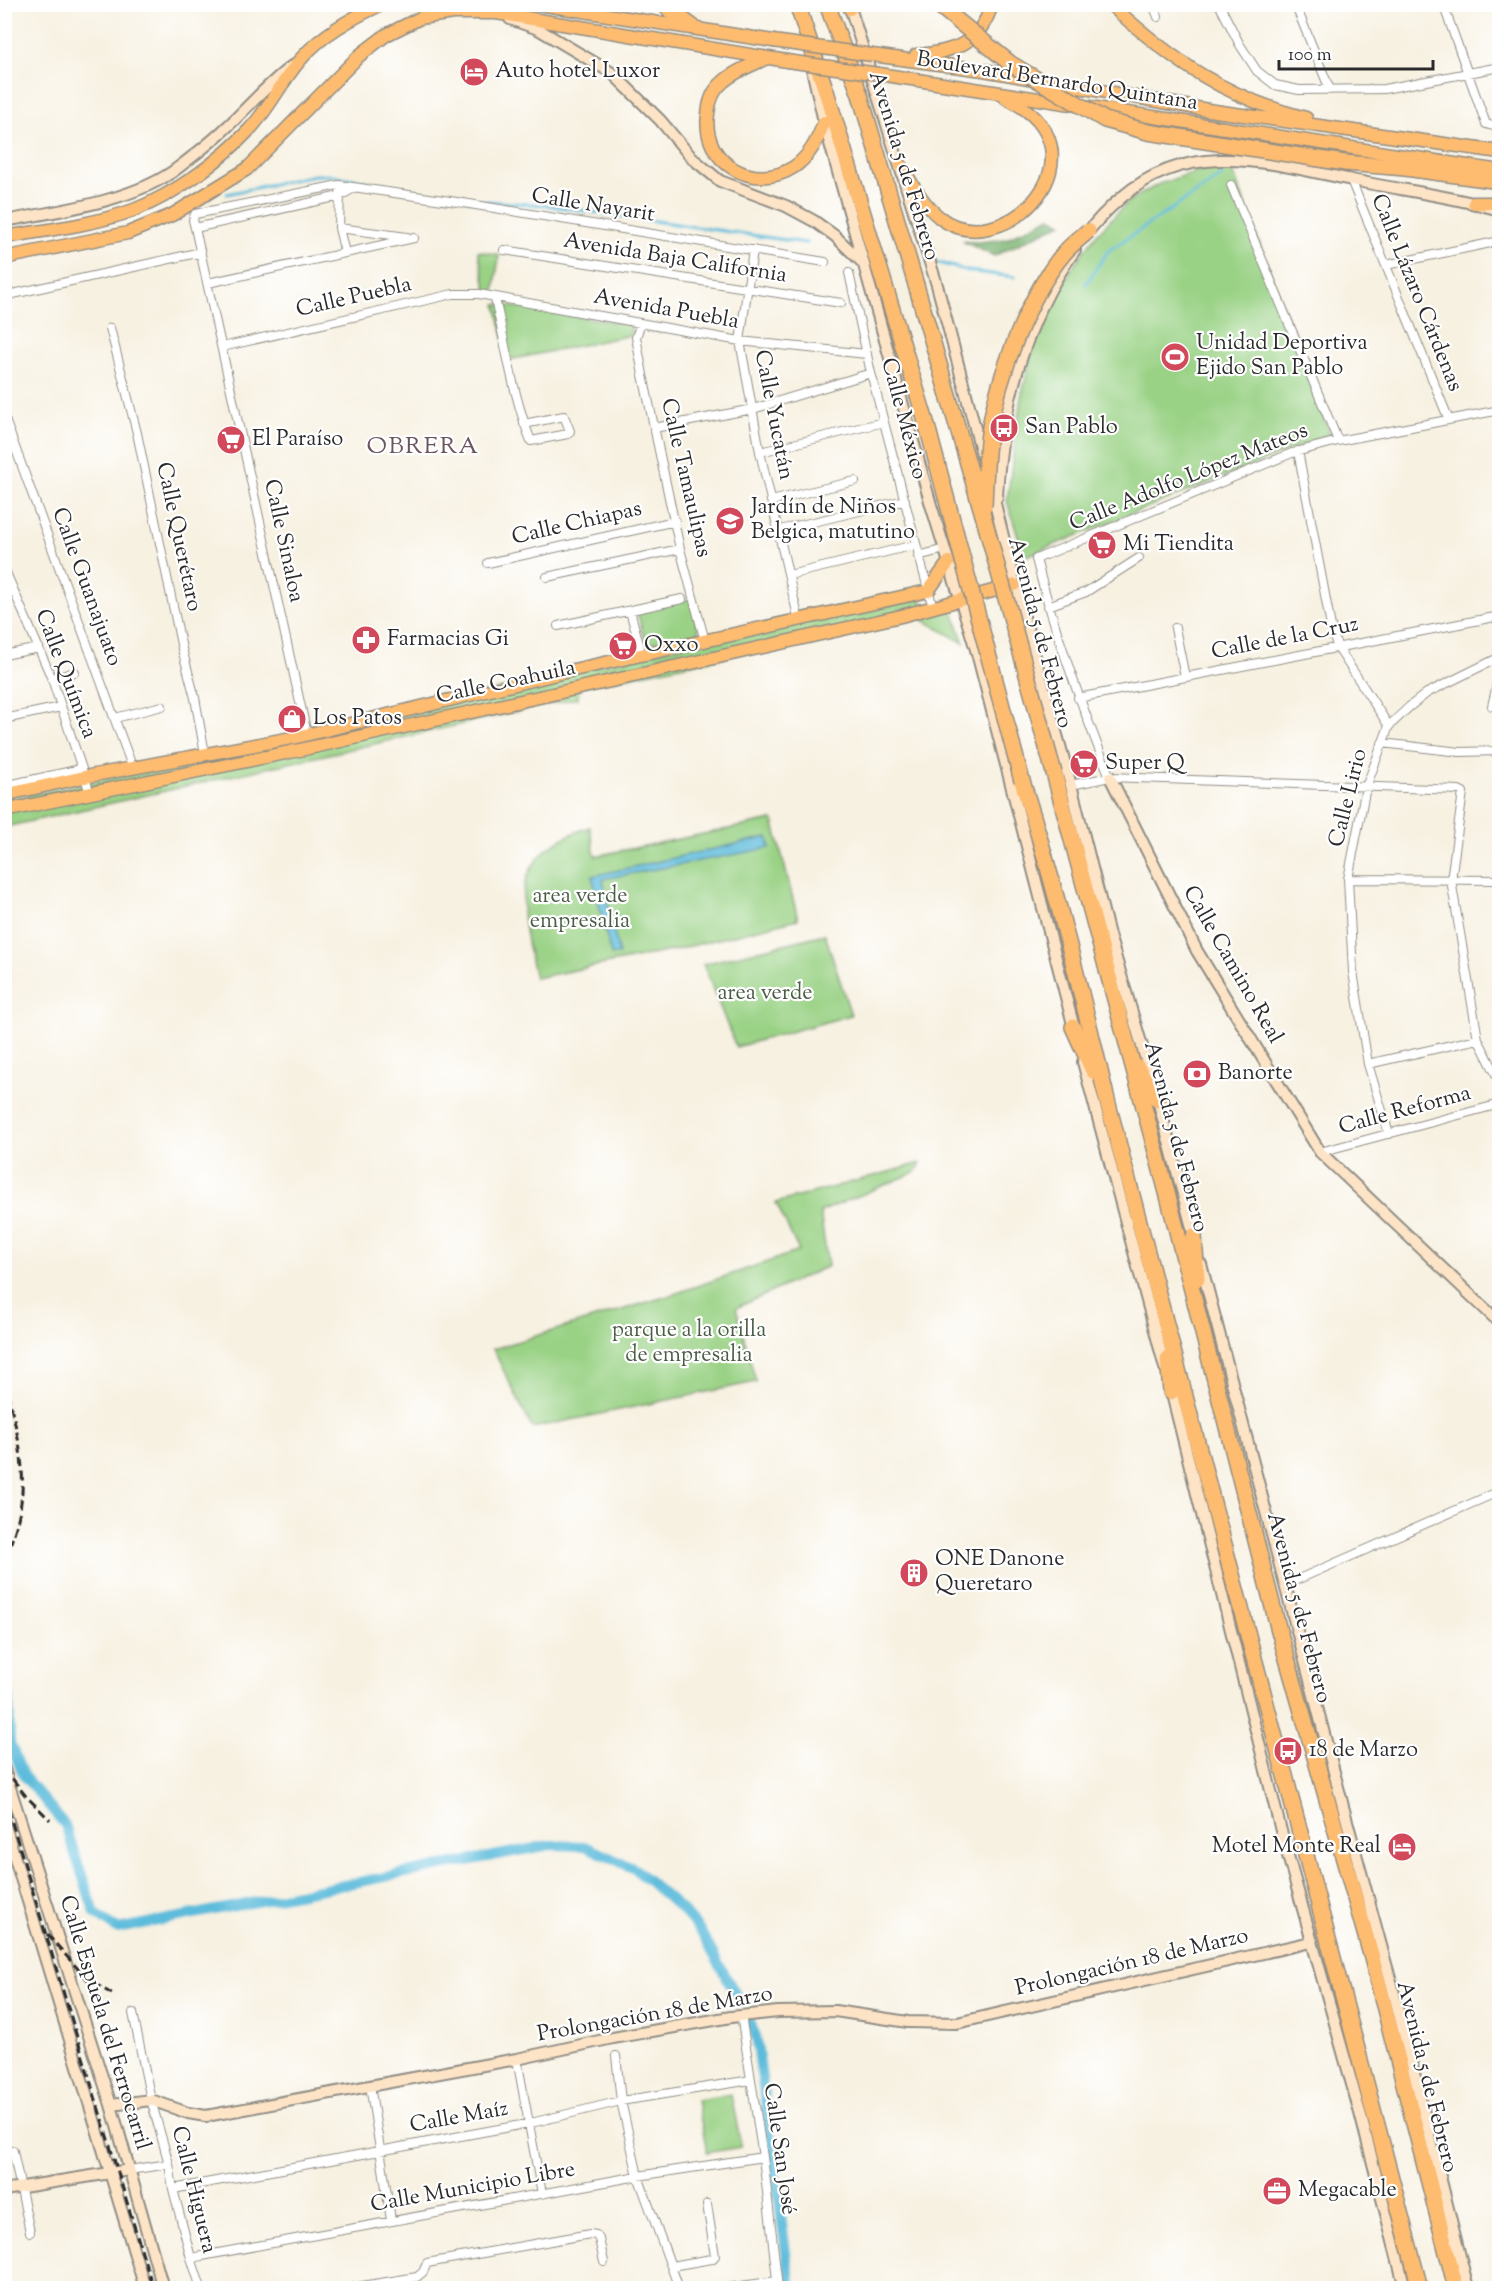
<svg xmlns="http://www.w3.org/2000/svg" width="1504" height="2293" font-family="'Sorts Mill Goudy',serif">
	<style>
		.green { fill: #9ad285; stroke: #627e58; stroke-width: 1.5 }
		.forest { fill: #7bb472; stroke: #53704e; stroke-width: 1.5 }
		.water { fill: #5dbcdb; stroke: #447483; stroke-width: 1.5 }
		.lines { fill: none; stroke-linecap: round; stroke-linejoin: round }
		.stream { stroke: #5dbcdb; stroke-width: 3 }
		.canal { stroke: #5dbcdb; stroke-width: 10 }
		.street-casing { stroke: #918e86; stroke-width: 10 }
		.secondary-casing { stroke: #918e86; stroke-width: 14 }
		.primary-casing { stroke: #918e86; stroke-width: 15 }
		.highway-casing { stroke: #918e86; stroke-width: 18 }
		.street { stroke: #fff; stroke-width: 8 }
		.secondary { stroke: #fee4c6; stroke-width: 10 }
		.primary { stroke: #fdbc70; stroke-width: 12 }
		.highway { stroke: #fdbc70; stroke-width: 15 }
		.rail { stroke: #2b2b2b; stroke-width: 3; stroke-dasharray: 9 4.5; stroke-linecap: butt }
		.primary-bridge-casing { stroke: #918e86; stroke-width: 15; stroke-linecap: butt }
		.highway-bridge-casing { stroke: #918e86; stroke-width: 18; stroke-linecap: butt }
		.primary-bridge { stroke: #fdbc70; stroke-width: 12 }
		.highway-bridge { stroke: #fdbc70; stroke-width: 15 }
		.labels { text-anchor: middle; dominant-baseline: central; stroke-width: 4.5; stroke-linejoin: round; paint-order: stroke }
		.poi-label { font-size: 22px; fill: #2b2b2b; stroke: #fff; text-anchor: start }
		.street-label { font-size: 22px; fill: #2b2b2b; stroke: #fff }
		.park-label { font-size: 22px; fill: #4c5d46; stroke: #fff }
		.neighbourhood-label { font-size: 24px; letter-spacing: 1.5px; fill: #6b555f; stroke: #fff }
	</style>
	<rect width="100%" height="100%" fill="#fff"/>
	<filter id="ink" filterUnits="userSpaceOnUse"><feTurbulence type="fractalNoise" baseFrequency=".0167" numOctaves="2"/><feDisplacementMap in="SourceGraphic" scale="12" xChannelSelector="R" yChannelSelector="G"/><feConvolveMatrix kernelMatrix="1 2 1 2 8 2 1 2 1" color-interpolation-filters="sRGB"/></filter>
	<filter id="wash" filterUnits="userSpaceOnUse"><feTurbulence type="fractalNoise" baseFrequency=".008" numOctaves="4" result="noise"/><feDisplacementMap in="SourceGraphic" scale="24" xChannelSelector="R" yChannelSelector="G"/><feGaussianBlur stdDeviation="1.35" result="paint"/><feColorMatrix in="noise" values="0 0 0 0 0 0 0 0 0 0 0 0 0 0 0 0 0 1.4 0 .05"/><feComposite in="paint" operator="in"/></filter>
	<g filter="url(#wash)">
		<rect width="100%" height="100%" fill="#f7f1e1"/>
		<!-- green -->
		<path class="green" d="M1215,165L1232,169L1330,434L1024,557L1007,501L1021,397L1036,336L1050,306L1075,263L1097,234L1130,200L1159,184Z
			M478,251L499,255L494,293L487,291Z
			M496,304L630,324L632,335L508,360Z
			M691,599L699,633L646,644L637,611Z
			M921,599L926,612L952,609L964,643L918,617L579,687L578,698L5,827L4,800L208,759L694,643Z
			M773,820L798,919L675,950L535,978C518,906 506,855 590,827L595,856Z
			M825,934L851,1015L736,1047L703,964Z
			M921,1163L916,1172L820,1212L828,1266L736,1308L756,1382L532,1428L493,1349L668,1296L799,1251L776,1203Z
			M731,2094L741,2147L707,2153L697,2100Z"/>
		<!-- forest -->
		<path class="forest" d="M1050,217L1062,223L994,256L962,241L979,242L1006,239Z"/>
		<!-- water -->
		<path class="water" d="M768,837L770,848L603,879L619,954L611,955L592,876Z"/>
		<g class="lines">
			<!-- stream -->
			<path class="stream" d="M227,194L315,175H331L447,197
				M468,200L545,205L806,243
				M932,261L968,271L1015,277
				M1085,285L1108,251L1223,175"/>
			<!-- canal -->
			<path class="canal" d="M4,1687L9,1698L10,1743L23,1775L65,1825L95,1913L117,1929L550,1845L585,1846L635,1869L682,1910L701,1932L738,1998
				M748,2019L756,2036L791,2288"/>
		</g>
	</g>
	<g filter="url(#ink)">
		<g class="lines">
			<!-- street casing -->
			<g class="street-casing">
				<path id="street" d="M1153,4L1158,17
					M1219,4L1240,45L1257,71L1275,85L1299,90L1384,89L1500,67
					M1295,4L1330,90
					M1443,4L1486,124L1500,128
					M1351,180L1449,420
					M1231,185L1338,441
					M340,193L339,228L345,253
					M195,228L340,196L354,188
					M339,228L407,237
					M504,250L841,303
					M753,250L740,341L742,352L760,452L799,621
					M1386,265L1500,241
					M849,273L871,373L933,608
					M208,283L414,238
					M4,296L201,252
					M495,299C506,346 513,396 531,441L568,434L570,431L564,416L524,424
					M641,323L636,337L643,375L680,549L705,641
					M110,328L137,433L182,649L195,698L205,754
					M222,347L453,294H479L740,341L867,354
					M4,417L133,769
					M654,428L753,409L871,373
					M1298,451L1332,632L1338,648L1389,726
					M760,452L884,422
					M771,501L855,481
					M780,530L905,500
					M918,556L945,549
					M488,563L675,521
					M4,568L52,679L90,793
					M789,575L915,545
					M547,577L680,549
					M1048,606L1086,592L1139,558
					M630,611L642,655
					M558,626L682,599
					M1175,628L1185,677
					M4,655L39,648
					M52,679L75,672
					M1078,698L1500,616
					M1492,706L1500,673
					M115,718L162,706
					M4,719L61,707
					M307,734L195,228L193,220L195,214L339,185L457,202L825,262
					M1382,743L1460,752L1500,751
					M1110,777C1081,705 1055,634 1036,559L1292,453L1338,441L1500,410
					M1071,785L1110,777L1459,790L1463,792L1451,880L1478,1039L1500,1082
					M4,786L81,769
					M1348,879L1500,880
					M1368,1064L1478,1039
					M1389,1134L1368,1064L1353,972L1348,879L1366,787L1389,726L1409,707L1427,693L1500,657
					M1320,1152L1500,1104
					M1285,1585L1500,1491
					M133,2013L151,2100L169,2164L173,2189L191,2258L201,2288
					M741,2015L763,2157L778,2288
					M616,2056L621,2101L638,2176L679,2288
					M517,2059L542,2194
					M370,2085L391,2220
					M13,2151L30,2232
					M129,2170L169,2164
					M173,2189L531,2123L621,2101L751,2080
					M191,2258L638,2176L763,2157
					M671,2266L712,2259L715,2256L707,2204
					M350,2288L417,2277L423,2272L427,2263L590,2234L596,2235L599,2239L604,2262
					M727,2288L777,2281"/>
			</g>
			<!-- secondary casing -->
			<g class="secondary-casing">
				<path id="secondary" d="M849,4L937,285L983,458
					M510,19L538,29L612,73L660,120L692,158L720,181L786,206L814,221L835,236L864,264
					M812,69L824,122L931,505L977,653L1075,1032
					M4,221C58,211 136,201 179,167C196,154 214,140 229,125C250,105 269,83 292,66
					M1084,237C1095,222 1108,209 1122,197C1192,137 1272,164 1352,180C1401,190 1451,196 1500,210
					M989,479L1015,585L1071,785L1109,935L1158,1100L1196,1243
					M997,497C1001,410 1024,321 1075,250
					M1110,777L1197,951L1320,1152L1500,1323
					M1083,1062L1165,1368
					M1201,1264L1344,1810L1391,1982L1468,2288
					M1170,1386L1280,1827L1360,2113L1405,2288
					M4,1769L111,2105L163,2288
					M4,1822L145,2288
					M111,2105L151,2100L188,2113L206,2116L517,2059L613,2038L731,2017L778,2012L835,2011L908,2022L957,2023L1311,1942
					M4,2190L129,2170"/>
			</g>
			<!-- primary casing -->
			<g class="primary-casing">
				<path id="primary" d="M538,4L773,41
					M1110,4C1170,59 1225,98 1306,118
					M850,9L851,4
					M872,55L983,70L1208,110L1500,152
					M916,55C954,52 980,44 992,4
					M767,58C752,65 735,71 723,82C713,90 709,102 708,114C701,163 754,193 794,167C810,156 818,140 824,122
					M879,74L1500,171
					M901,165C912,184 922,203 939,217C1004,268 1115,150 1006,98
					M1474,203H1500
					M4,237C47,230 93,225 134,210C175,194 219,162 249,130C269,109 281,82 300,60C322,34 352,18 382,4
					M4,258L128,233L172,215L247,169L360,55L386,35L420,18L453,13H496L787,61
					M4,795L84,777L297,737L569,671L928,591L949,562
					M4,811L300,750L647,673L901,616L1015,585"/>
			</g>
			<!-- highway casing -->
			<g class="highway-casing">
				<path id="highway" d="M665,4L671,11L693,27
					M797,4L826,91L926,422
					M827,4L860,95L916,285
					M1345,163L1405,168L1500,181
					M1054,773L1169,1200L1278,1627L1372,1958L1456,2288
					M1022,781C1056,887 1082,996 1108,1104L1420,2288
					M1073,1027L1093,1071
					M1137,1067L1158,1100
					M1194,1236L1197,1279
					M1168,1359L1171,1392"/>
			</g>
			<!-- street -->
			<use href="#street" class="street"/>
			<!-- secondary -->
			<use href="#secondary" class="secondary"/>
			<!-- primary -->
			<use href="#primary" class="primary"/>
			<!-- highway -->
			<use href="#highway" class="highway"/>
			<!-- rail -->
			<path class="rail" d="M4,1379C21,1446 35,1492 4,1559
				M4,1768L25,1795L50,1820
				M4,1796L153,2288
				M47,1934L87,1979L112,1994"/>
			<!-- primary-bridge casing -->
			<g class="primary-bridge-casing">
				<path id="primary-bridge" d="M773,41L872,55
					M787,61L879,74"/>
			</g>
			<!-- highway-bridge casing -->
			<g class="highway-bridge-casing">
				<path id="highway-bridge" d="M937,4L1011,64L1105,120L1148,132L1345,163
					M916,285L983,515L1054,773
					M926,422L1022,781
					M984,506C985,482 986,457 989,433C998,377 1028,296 1064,253C1071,245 1080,238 1088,231"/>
			</g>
			<!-- primary-bridge -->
			<use href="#primary-bridge" class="primary-bridge"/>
			<!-- highway-bridge -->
			<use href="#highway-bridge" class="highway-bridge"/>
		</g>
	</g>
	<!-- icons -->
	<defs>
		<g id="hotel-disc" transform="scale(1.5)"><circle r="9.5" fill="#d1495b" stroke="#fff"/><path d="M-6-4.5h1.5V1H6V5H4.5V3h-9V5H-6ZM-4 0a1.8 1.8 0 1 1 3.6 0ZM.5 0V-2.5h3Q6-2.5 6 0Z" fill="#fff"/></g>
		<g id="stadium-disc" transform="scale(1.5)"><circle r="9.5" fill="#d1495b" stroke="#fff"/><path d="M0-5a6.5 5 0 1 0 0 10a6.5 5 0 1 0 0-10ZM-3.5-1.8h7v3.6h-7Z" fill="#fff"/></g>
		<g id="bus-disc" transform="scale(1.5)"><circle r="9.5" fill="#d1495b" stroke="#fff"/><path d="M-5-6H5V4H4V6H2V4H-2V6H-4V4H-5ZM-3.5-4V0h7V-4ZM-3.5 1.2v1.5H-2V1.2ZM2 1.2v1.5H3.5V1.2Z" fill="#fff"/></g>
		<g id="supermarket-disc" transform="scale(1.5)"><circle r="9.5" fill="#d1495b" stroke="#fff"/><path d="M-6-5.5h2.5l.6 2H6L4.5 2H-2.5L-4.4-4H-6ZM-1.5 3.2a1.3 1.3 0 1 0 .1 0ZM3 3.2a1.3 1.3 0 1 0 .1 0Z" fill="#fff"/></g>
		<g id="school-disc" transform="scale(1.5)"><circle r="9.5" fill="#d1495b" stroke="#fff"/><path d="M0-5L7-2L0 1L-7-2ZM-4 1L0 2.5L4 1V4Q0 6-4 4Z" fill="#fff"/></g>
		<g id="pharmacy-disc" transform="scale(1.5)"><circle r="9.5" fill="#d1495b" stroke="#fff"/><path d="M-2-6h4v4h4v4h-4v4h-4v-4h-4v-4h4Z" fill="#fff"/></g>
		<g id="shop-disc" transform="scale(1.5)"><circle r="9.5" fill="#d1495b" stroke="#fff"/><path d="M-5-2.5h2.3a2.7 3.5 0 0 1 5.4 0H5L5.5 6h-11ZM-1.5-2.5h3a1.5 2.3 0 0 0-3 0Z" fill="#fff"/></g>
		<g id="bank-disc" transform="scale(1.5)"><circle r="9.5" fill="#d1495b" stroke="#fff"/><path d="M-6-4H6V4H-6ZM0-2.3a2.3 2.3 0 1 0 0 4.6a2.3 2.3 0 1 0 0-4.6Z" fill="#fff"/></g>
		<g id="building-disc" transform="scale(1.5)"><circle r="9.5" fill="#d1495b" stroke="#fff"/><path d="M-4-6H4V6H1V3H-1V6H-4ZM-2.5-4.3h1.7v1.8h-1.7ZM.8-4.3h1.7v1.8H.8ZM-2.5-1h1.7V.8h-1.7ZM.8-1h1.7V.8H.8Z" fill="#fff"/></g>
		<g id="office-disc" transform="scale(1.5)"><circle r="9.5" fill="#d1495b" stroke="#fff"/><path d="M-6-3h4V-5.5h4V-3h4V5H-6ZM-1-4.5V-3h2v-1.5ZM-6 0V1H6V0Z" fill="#fff"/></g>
	</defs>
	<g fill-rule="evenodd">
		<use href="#hotel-disc" x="474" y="72"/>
		<use href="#stadium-disc" x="1175" y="357"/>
		<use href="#bus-disc" x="1004" y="428"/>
		<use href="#supermarket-disc" x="231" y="440"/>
		<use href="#school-disc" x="730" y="521"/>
		<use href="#supermarket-disc" x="1102" y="545"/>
		<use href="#pharmacy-disc" x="366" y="640"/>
		<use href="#supermarket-disc" x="623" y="646"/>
		<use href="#shop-disc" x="292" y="719"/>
		<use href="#supermarket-disc" x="1084" y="764"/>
		<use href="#bank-disc" x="1197" y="1074"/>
		<use href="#building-disc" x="914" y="1573"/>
		<use href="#bus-disc" x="1288" y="1751"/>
		<use href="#hotel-disc" x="1402" y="1847"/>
		<use href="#office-disc" x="1277" y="2191"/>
	</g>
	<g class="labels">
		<!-- poi labels -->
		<g class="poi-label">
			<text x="495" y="72">Auto hotel Luxor</text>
			<text x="1196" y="344">Unidad Deportiva<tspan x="1196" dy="25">Ejido San Pablo</tspan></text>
			<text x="1025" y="428">San Pablo</text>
			<text x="252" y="440">El Paraíso</text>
			<text x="751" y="508">Jardín de Niños<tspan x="751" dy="25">Belgica, matutino</tspan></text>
			<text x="1123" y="545">Mi Tiendita</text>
			<text x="387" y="640">Farmacias Gi</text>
			<text x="644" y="646">Oxxo</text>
			<text x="313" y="719">Los Patos</text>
			<text x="1105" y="764">Super Q</text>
			<text x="1218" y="1074">Banorte</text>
			<text x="935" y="1560">ONE Danone<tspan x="935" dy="25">Queretaro</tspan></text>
			<text x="1309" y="1751">18 de Marzo</text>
			<text x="1381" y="1847" text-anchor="end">Motel Monte Real</text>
			<text x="1298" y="2191">Megacable</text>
		</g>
		<!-- street labels -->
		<g class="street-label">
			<text transform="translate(1057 82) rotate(9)">Boulevard Bernardo Quintana</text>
			<text transform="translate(903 166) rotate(73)">Avenida 5 de Febrero</text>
			<text transform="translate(593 206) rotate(9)">Calle Nayarit</text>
			<text transform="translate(675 259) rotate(9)">Avenida Baja California</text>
			<text transform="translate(1416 293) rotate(68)">Calle Lázaro Cárdenas</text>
			<text transform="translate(354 298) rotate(-13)">Calle Puebla</text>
			<text transform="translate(666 310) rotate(10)">Avenida Puebla</text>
			<text transform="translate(773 415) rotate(79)">Calle Yucatán</text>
			<text transform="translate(903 419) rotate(75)">Calle México</text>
			<text transform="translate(685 478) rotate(77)">Calle Tamaulipas</text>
			<text transform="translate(1189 478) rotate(-22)">Calle Adolfo López Mateos</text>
			<text transform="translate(577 524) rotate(-13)">Calle Chiapas</text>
			<text transform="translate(178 537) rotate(78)">Calle Querétaro</text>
			<text transform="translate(283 541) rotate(78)">Calle Sinaloa</text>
			<text transform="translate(86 587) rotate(70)">Calle Guanajuato</text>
			<text transform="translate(1039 633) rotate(75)">Avenida 5 de Febrero</text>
			<text transform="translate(1285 639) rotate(-11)">Calle de la Cruz</text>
			<text transform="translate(65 674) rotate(69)">Calle Química</text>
			<text transform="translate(506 683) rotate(-12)">Calle Coahuila</text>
			<text transform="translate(1349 798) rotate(-76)">Calle Lirio</text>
			<text transform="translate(1232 965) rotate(60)">Calle Camino Real</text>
			<text transform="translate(1405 1111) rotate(-15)">Calle Reforma</text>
			<text transform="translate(1175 1137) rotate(75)">Avenida 5 de Febrero</text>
			<text transform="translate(1298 1608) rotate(75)">Avenida 5 de Febrero</text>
			<text transform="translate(1132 1963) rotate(-13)">Prolongación 18 de Marzo</text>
			<text transform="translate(655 2015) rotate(-10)">Prolongación 18 de Marzo</text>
			<text transform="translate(104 2023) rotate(73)">Calle Espuela del Ferrocarril</text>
			<text transform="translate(1426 2077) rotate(76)">Avenida 5 de Febrero</text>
			<text transform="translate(459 2118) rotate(-10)">Calle Maíz</text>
			<text transform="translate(779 2149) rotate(82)">Calle San José</text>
			<text transform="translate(473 2188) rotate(-10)">Calle Municipio Libre</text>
			<text transform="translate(193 2190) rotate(76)">Calle Higuera</text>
		</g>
		<!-- park labels -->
		<g class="park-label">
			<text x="580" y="897">area verde<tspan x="580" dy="25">empresalia</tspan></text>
			<text x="765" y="994">area verde</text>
			<text x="689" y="1331">parque a la orilla<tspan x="689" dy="25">de empresalia</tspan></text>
		</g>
		<!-- neighbourhood labels -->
		<g class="neighbourhood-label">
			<text x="423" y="447">OBRERA</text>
		</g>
	</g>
	<!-- margin -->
	<rect width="1504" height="2293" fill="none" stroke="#fff" stroke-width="24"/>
	<!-- scale -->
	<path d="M1279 60v9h154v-9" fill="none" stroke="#2b2b2b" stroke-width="3"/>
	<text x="1288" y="60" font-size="18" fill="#2b2b2b" stroke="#ffffff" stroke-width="4.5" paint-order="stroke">100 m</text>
</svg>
